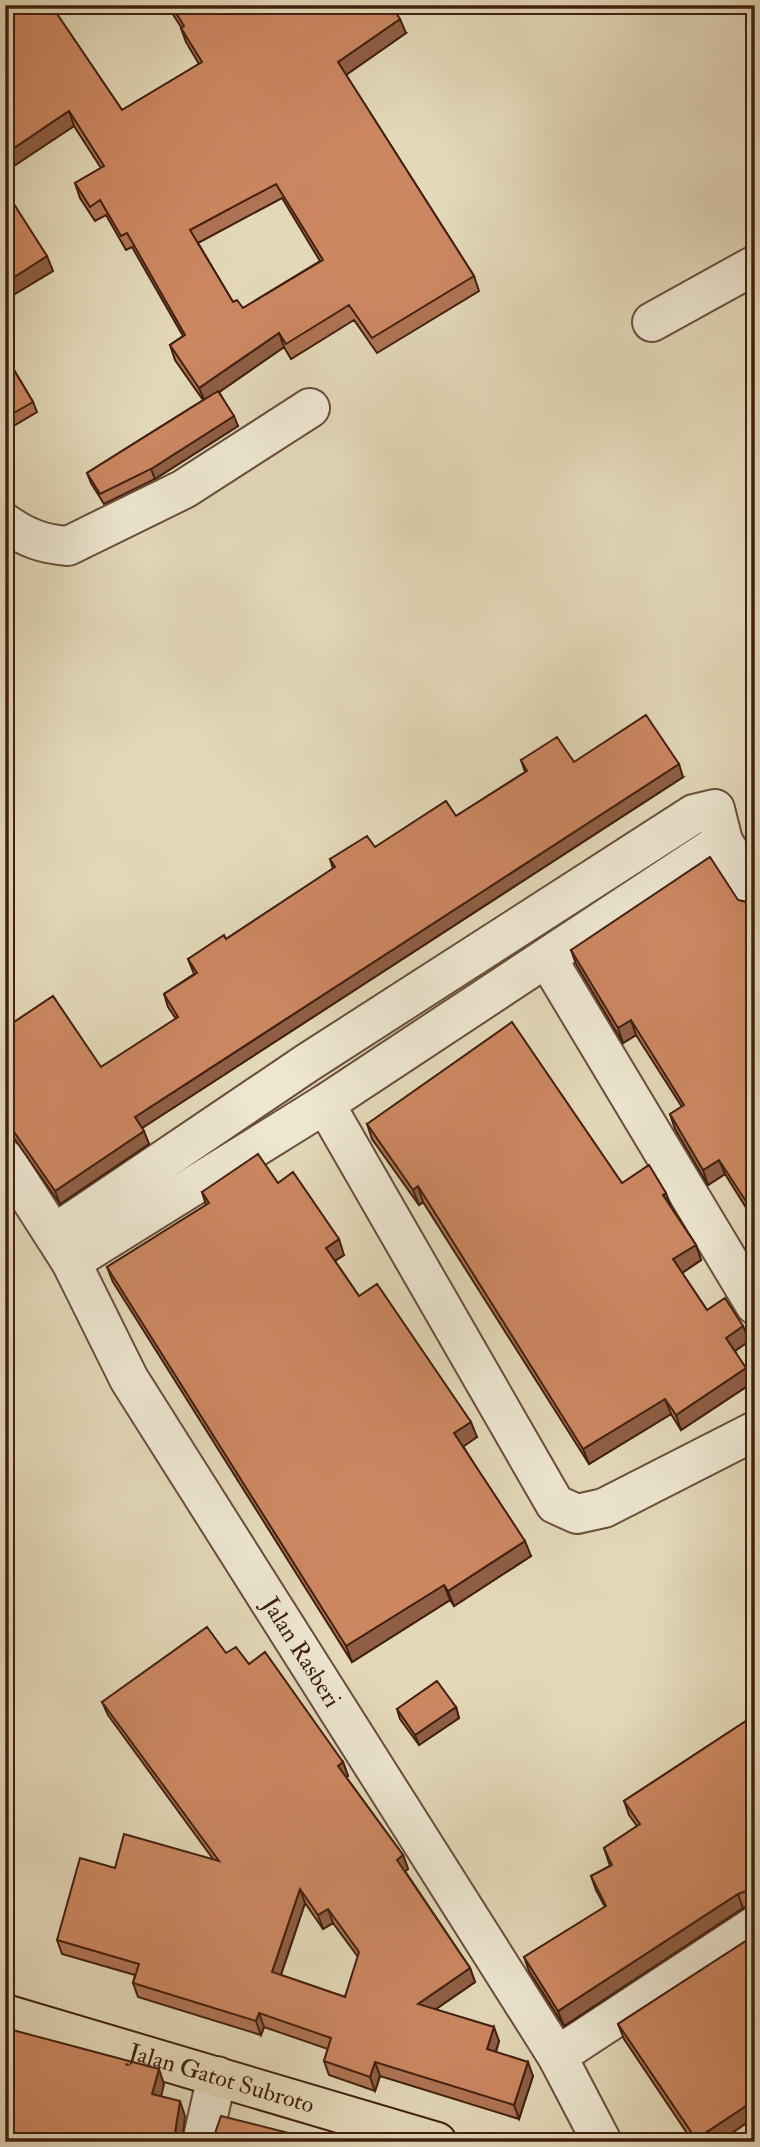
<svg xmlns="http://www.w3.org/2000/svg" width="760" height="2147" font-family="'IM FELL Double Pica',serif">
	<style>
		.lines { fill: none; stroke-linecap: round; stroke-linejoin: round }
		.minor-casing { stroke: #6a4e3b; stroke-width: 42 }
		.major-casing { stroke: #422011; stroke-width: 42 }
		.minor { stroke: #ede6d1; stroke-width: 38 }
		.major { stroke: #e3d8b8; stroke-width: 38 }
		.wall { fill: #af7453; stroke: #422011; stroke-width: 2; fill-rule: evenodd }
		.shaded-wall { fill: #8f5e44; stroke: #422011; stroke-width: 2 }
		.building { fill: #cc8761; stroke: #422011; stroke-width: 2; fill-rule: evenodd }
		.labels { text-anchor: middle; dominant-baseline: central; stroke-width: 7; stroke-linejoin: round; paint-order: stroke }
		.street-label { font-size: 24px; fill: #422011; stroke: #ede6d1 }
	</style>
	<rect width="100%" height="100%" fill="#e3d8b8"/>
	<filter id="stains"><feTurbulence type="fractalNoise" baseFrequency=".00286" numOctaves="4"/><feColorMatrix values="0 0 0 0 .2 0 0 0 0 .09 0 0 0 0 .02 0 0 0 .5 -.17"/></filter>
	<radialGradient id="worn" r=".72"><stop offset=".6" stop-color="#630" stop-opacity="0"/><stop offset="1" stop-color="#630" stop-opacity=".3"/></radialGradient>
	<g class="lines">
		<!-- minor casing -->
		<g class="minor-casing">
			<g id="minor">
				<path d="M652,322L755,265"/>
				<path d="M5,523C26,538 43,544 68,546L184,489L310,408"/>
				<path d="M548,960L755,1305"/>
				<path d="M325,1104L555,1504L577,1514L604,1508L755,1431"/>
				<path id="s1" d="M5,1159L71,1262L129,1379L557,2056L602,2142"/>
				<path d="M54,1234L307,1063L694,814L715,809L723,841L755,896"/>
				<path d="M71,1262L325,1104L723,841"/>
				<path d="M557,2056L755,1926"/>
				<path d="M202,2142L217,2076"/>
			</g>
		</g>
		<!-- major casing -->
		<g class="major-casing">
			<g id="major">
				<path id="s2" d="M5,2014L437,2142"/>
			</g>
		</g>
		<!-- minor -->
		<use href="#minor" class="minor"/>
		<!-- major -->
		<use href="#major" class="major"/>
	</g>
	<!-- wall -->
	<path class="wall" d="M5,5H55L52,7L122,110L199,64L186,42L181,28V27L167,5H303L305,9L406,33L346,75L474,276L479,291L377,353L354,320L291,359L284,347L219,392L238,426L155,479L104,504L91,483L87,473L203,400L175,360L170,345L183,336L132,247L126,250L106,215L95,221L80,198L75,183L101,168L74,126ZM282,198L320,261L243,308L233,302L198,243Z
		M5,355L33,402L37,412L5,431Z
		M521,760L574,762L683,777L142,1128L149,1144L60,1204L5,1125V1028L101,1067L176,1019L168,1007L164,994L194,974L188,959L226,939L333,869L330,859L375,847L456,816L525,772Z
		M738,900L750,903L755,902V1222L725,1174L708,1185L675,1129L670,1114L682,1107L636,1035L623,1043L576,964L571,950Z
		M367,1124L622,1183L671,1207L696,1245L701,1260L682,1273L707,1310L749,1341L735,1351L752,1383L681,1430L671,1414L589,1464L423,1202L419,1205L372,1139Z
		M278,1183L344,1255L335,1261L359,1296L477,1437L463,1446L531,1556L454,1606L450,1600L352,1662L113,1282L107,1267L206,1205L202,1192Z
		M226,1653L249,1664L343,1762L348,1776L346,1777L403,1855L408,1869L405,1871L470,1968L475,1982L436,2009L499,2041L496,2052L533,2076L519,2119L380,2076L375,2091L329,2075L324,2061L328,2049L264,2027L261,2035L138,1997L133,1983L135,1975L62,1954L57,1940L115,1868L213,1859L108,1715L102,1702ZM305,1903L323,1929L333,1923L358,1957L345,1997L281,1975Z
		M456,1707L459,1718L419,1745L400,1719L397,1709Z
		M755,1715V1904L743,1908L564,2026L529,1971L524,1957L605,1907L596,1890L591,1876L610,1866L604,1848L637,1826L629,1815L624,1801Z
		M755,1935V2117L719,2142H693L624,2039L618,2024Z"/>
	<!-- shaded-wall -->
	<path class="shaded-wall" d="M400,19L406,33L343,77L338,62Z
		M69,111L74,126L5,172V154Z
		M47,256L53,271L5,300V283Z
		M279,333L284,347L205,402L199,388Z
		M234,416L238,426L155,479L151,469Z
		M679,764L683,777L139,1130L135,1117Z
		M631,1020L636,1035L623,1043L618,1028Z
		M144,1131L149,1144L60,1204L55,1191Z
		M719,1160L725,1174L708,1185L703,1170Z
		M418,1186L423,1202L419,1205L413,1190Z
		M666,1193L672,1209L663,1195Z
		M339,1239L344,1255L331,1263L326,1248Z
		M696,1245L701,1260L679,1275L673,1259Z
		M743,1326L749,1341L732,1353L726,1338Z
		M746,1368L752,1383L681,1430L676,1415Z
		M665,1399L671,1414L589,1464L583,1449Z
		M471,1422L477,1437L460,1449L454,1433Z
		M525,1541L531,1556L454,1606L448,1591Z
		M444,1585L450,1600L352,1662L346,1646Z
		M456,1707L459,1718L419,1745L415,1735Z
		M343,1762L348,1776L343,1780L338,1766Z
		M403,1855L408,1869L402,1874L397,1860Z
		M300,1889L305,1903L277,1986L272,1972Z
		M738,1894L743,1908L564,2026L558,2011Z
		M328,1909L333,1923L323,1929L318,1915Z
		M470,1968L475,1982L423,2018L418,2004Z
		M259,2013L264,2027L261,2035L256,2021Z
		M494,2027L499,2041L492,2063L487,2049Z
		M375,2062L380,2076L375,2091L370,2077Z
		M528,2062L533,2076L519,2119L514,2105Z
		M159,2069L164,2084L158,2110L152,2094Z
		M755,2100V2117L719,2142H697L696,2139Z
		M180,2101L185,2116L182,2142H179L175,2133Z"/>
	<!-- building -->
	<path class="building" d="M5,5H51L122,110L202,62L181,28L184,26L171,5H303L305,9L310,5H391L400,19L338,62L474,276L372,338L349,305L286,344L279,333L199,388L170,345L185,335L127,233L121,236L100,200L90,207L75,183L104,166L69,111L5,154ZM276,184L323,260L243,308L237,300L233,302L190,230Z
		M755,172V185L749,174Z
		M5,190L47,256L5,283Z
		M5,355L33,402L5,418Z
		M218,391L234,416L151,469L100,494L87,473Z
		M646,715L679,764L135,1117L144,1131L55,1191L5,1119V1028L53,996L101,1067L178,1017L164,994L197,973L188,959L224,935L226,939L335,867L330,859L367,836L375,847L446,801L456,816L527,771L521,760L557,737L574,762Z
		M755,830V848L748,834Z
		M710,857L738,900L750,903L755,902V1215L719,1160L703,1170L670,1114L684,1105L631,1020L618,1028L571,950Z
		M512,1022L622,1183L649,1165L666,1193L663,1195L696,1245L673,1259L707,1310L725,1298L743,1326L726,1338L746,1368L676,1415L665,1399L583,1449L418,1186L413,1190L367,1124Z
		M258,1154L278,1183L293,1172L339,1239L326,1248L359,1296L377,1284L471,1422L454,1433L525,1541L448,1591L444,1585L346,1646L107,1267L209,1203L202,1192Z
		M207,1627L226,1653L236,1647L249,1664L265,1652L343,1762L338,1766L403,1855L397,1860L470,1968L418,2004L494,2027L487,2049L528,2062L514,2105L375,2062L370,2077L324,2061L331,2038L259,2013L256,2021L133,1983L139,1964L57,1940L80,1858L115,1868L124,1834L219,1861L102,1702ZM300,1889L318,1915L328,1909L359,1952L345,1997L272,1972Z
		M437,1681L456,1707L415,1735L397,1709Z
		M755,1715V1891L749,1890L738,1894L558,2011L524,1957L606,1906L591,1876L612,1865L604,1848L640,1824L624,1801Z
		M755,1935V2100L696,2139L618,2024Z
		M5,2028L159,2069L152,2094L180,2101L175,2133L181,2142H5Z
		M221,2116L324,2142H212Z"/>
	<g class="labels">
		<!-- street labels -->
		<g class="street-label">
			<text stroke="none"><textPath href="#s1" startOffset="576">Jalan Rasberi</textPath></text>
			<text stroke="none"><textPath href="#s2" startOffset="226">Jalan Gatot Subroto</textPath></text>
		</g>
	</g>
	<!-- margin -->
	<rect width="760" height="2147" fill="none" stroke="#e3d8b8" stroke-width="28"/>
	<rect x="7" y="7" width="746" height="2133" fill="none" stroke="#422011" stroke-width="3.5"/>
	<rect x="14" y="14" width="732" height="2119" fill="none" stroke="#422011" stroke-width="2"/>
	<rect width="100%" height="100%" filter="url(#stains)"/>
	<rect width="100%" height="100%" fill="url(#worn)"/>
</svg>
